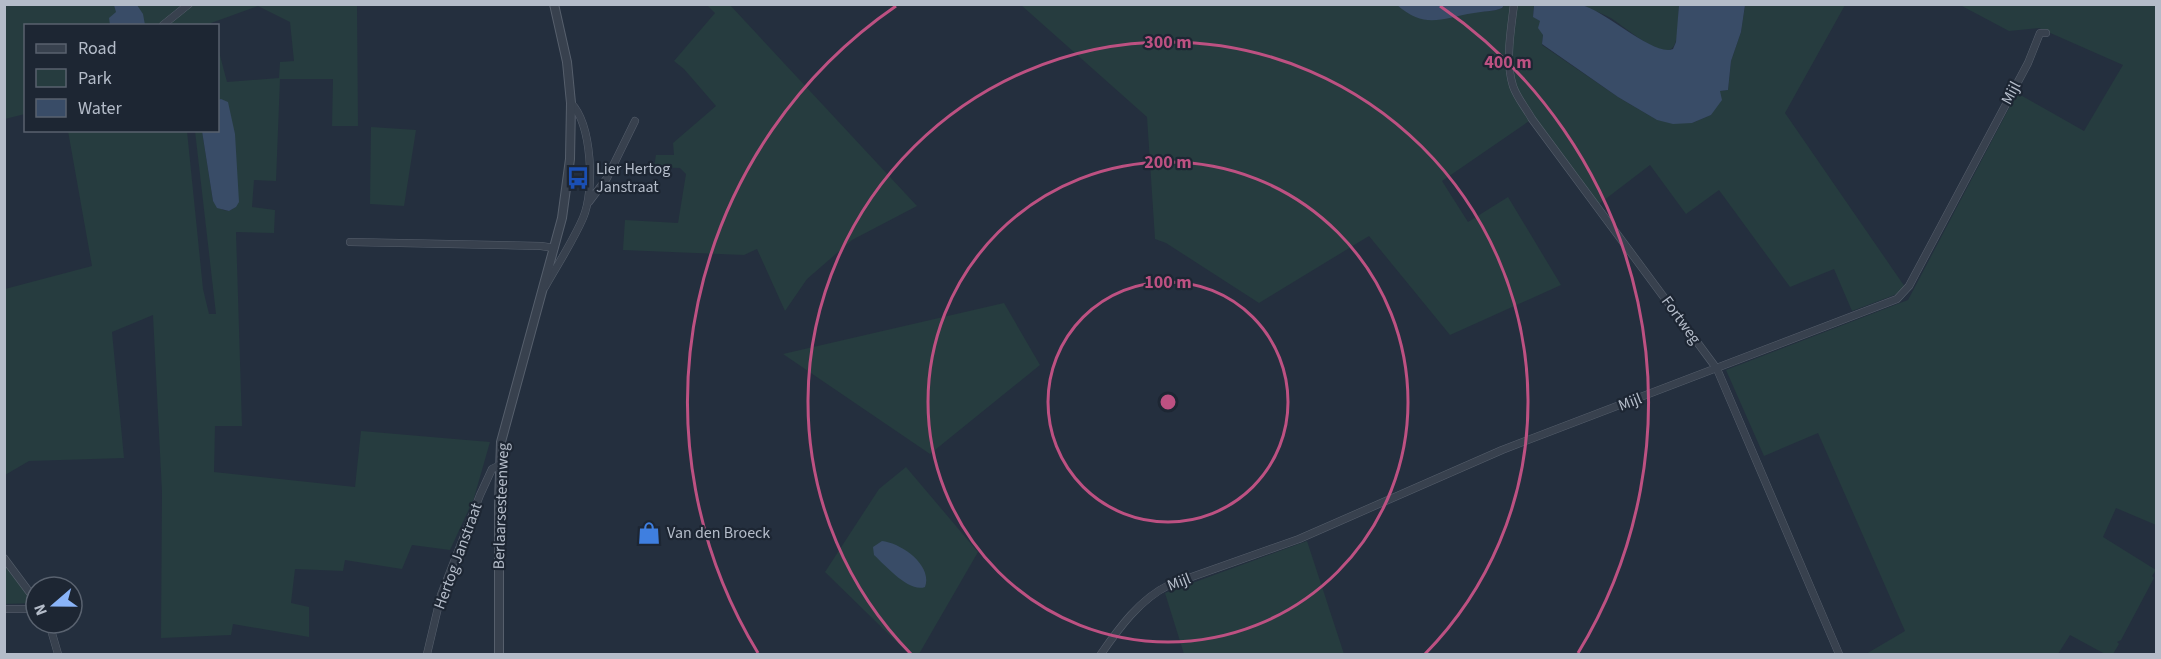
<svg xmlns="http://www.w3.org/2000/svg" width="2161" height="659" font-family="'Source Sans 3',sans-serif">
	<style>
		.green { fill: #263c3f }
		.water { fill: #394c67 }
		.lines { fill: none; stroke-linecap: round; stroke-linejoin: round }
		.minor-casing { stroke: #565f6c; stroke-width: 8 }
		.tertiary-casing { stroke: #565f6c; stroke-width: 10 }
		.minor { stroke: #38414e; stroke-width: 7 }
		.tertiary { stroke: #38414e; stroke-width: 8 }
		.ring { fill: none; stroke: #bd5182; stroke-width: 3 }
		.labels { text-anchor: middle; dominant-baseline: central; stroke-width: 4.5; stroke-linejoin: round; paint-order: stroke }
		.street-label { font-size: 16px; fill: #b4bcc9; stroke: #1d2633 }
		.poi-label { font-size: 16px; fill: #b4bcc9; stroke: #1d2633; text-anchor: start }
		.centre { fill: #bd5182; stroke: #1d2633; stroke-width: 3 }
		.ring-label { font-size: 18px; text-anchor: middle; font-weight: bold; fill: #bd5182; stroke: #1d2633; stroke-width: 4.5; stroke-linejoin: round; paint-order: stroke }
	</style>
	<rect width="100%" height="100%" fill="#242f3e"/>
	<!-- green -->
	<path class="green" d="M1397,4C1422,26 1445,17 1474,12C1484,11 1493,12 1502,8L1504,5H1534L1533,16L1540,21L1543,35L1542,45L1618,97L1657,120L1692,123L1711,115L1720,91L1728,90L1731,61L1741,32L1745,5H1845L1785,113L1905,287L1897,294L1852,311L1834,269L1790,287L1719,190L1686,214L1650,165L1599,204L1532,119L1442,181L1468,222L1508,197L1561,285L1450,335L1369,236L1259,303L1166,243L1155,239L1147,117L1021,5Z
		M5,5H357L358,126H332L333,79H280L276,181L254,180L252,207L275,210L274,233L236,232L242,426H215L214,472L355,487L361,431L490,442L474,498L450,550L412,545L402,569L345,560L343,571L295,569L291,603L309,607V637L233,624L231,635L161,638L162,492L153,315L112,332L124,458L29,461L5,475V289L92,266L68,131H187L203,289L209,314H216L195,131H202L213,201L223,210L229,211L236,207L221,99L218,100V48L227,82L279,78L280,62L294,61L290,22L258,6L211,23L212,25L26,26L25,114L5,119Z
		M707,5H730L917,206L852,240L807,279L785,311L757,249L744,255L623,250L625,220L678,223L686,174L680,168L654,167L656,155H674L673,143L716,106L684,69L674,61L715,13Z
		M1581,5H1679C1678,14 1680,44 1671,49C1659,57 1622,25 1611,18C1601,13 1591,9 1581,5Z
		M1960,5H2156V525L2116,508L2103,537L2156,570L2152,576L2154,578L2121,640L2117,642L2119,644L2113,654H2105L2070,635L2058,654H1866L1905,631L1818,433L1764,456L1726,370L1908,300L2017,93L2084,131L2123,65L2039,28L2009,31Z
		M371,127L416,130L404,206L370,204Z
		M1004,303L1040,365L930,454L783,354Z
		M906,467L978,552L919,654H909L825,572L879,489Z
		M1307,541L1344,654H1184L1165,593Z
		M5,563L34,603L5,604Z"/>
	<!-- water -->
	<path class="water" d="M114,5H137L143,14L145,25H110L109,18L116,12Z
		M1397,5H1504L1502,8C1493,12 1483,11 1474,13C1441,18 1426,30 1397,5Z
		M1534,6C1543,3 1571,2 1581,5C1605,10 1654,57 1673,49L1676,42L1679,5H1745L1741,32L1731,61L1728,90L1720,91L1722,100L1711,115L1692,123L1673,124L1657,120L1618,97L1542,44L1543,35L1538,28L1540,21L1533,17Z
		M221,99L228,102L235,134L239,202L236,207L229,211L217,208L213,201L202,131L218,130V100Z
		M882,541C901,543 933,565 925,587C909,593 885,565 874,555L873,547Z"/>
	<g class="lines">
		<!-- minor casing -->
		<g class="minor-casing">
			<path id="minor" d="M1514,4C1511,30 1505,61 1513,86C1517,98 1526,108 1532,119L1717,369L1839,654
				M163,25L189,4
				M589,202L607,178L635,121
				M350,242L541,246L554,248
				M545,287C558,264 573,241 583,218C595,190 592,125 571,103
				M4,558L36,601
				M4,609H36
				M49,623L58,654
				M427,654L441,595L480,495L492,469L500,465
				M1101,654C1119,628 1140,599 1169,585L1299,539L1502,450L1897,299L1909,286L2028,63L2040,33H2046"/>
		</g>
		<!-- tertiary casing -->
		<g class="tertiary-casing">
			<path id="tertiary" d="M499,654V505L501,442L562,218L570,159L571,103L567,62L554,4"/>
		</g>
		<!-- minor -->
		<use href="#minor" class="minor"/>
		<!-- tertiary -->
		<use href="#tertiary" class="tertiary"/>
	</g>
	<!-- distance rings -->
	<g class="ring">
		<circle cx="1168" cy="402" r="120"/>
		<circle cx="1168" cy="402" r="240"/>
		<path d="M911 654A360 360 0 1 1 1425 654"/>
		<path d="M758 653A481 481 0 0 1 896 6M1440 6A481 481 0 0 1 1578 653"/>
	</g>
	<!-- icons -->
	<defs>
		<g id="bus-bare" transform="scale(1.8)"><path d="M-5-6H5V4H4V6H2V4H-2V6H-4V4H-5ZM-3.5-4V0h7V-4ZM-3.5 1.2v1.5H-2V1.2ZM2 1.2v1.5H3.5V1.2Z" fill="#1a4fb4" stroke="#1d2633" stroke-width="2.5" paint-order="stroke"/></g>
		<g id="shop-bare" transform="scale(1.8)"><path d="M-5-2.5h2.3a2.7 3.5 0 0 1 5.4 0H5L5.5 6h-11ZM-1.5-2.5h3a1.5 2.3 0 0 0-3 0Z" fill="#3f7fe0" stroke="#1d2633" stroke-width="2.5" paint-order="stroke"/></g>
	</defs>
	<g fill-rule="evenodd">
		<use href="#bus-bare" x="578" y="178"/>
		<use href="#shop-bare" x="649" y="533"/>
	</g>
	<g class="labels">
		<!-- street labels -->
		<g class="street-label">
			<text transform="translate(2011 93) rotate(-62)">Mijl</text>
			<text transform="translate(1681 320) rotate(54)">Fortweg</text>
			<text transform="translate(1630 402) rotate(-21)">Mijl</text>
			<text transform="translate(501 506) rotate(-88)">Berlaarsesteenweg</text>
			<text transform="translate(458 556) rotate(-70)">Hertog Janstraat</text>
			<text transform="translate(1179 582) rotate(-21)">Mijl</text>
		</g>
		<!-- poi labels -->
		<g class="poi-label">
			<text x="596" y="169">Lier Hertog<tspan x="596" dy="18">Janstraat</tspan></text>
			<text x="667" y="533">Van den Broeck</text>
		</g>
	</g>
	<circle cx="1168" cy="402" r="9" class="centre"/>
	<g class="ring-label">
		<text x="1168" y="48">300 m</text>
		<text x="1508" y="68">400 m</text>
		<text x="1168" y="168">200 m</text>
		<text x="1168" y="288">100 m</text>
	</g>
	<!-- border -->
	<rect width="2161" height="659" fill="none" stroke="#b4bcc9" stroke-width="12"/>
	<!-- legend -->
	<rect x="24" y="24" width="195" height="108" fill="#1d2633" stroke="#59626f" stroke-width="1.5"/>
	<rect x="36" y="44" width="30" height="9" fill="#38414e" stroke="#59626f" stroke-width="1.5"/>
	<text x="78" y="54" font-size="18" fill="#b4bcc9">Road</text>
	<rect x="36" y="69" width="30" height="18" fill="#263c3f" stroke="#59626f" stroke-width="1.5"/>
	<text x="78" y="84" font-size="18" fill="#b4bcc9">Park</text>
	<rect x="36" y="99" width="30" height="18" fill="#394c67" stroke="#59626f" stroke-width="1.5"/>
	<text x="78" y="114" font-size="18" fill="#b4bcc9">Water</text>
	<!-- north arrow -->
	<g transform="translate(54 605) rotate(250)"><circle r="28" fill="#1d2633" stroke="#59626f" stroke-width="1.5"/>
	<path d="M0-4.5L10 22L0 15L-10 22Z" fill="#8ab4f8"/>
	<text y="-9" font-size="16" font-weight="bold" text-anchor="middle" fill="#b4bcc9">N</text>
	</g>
</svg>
